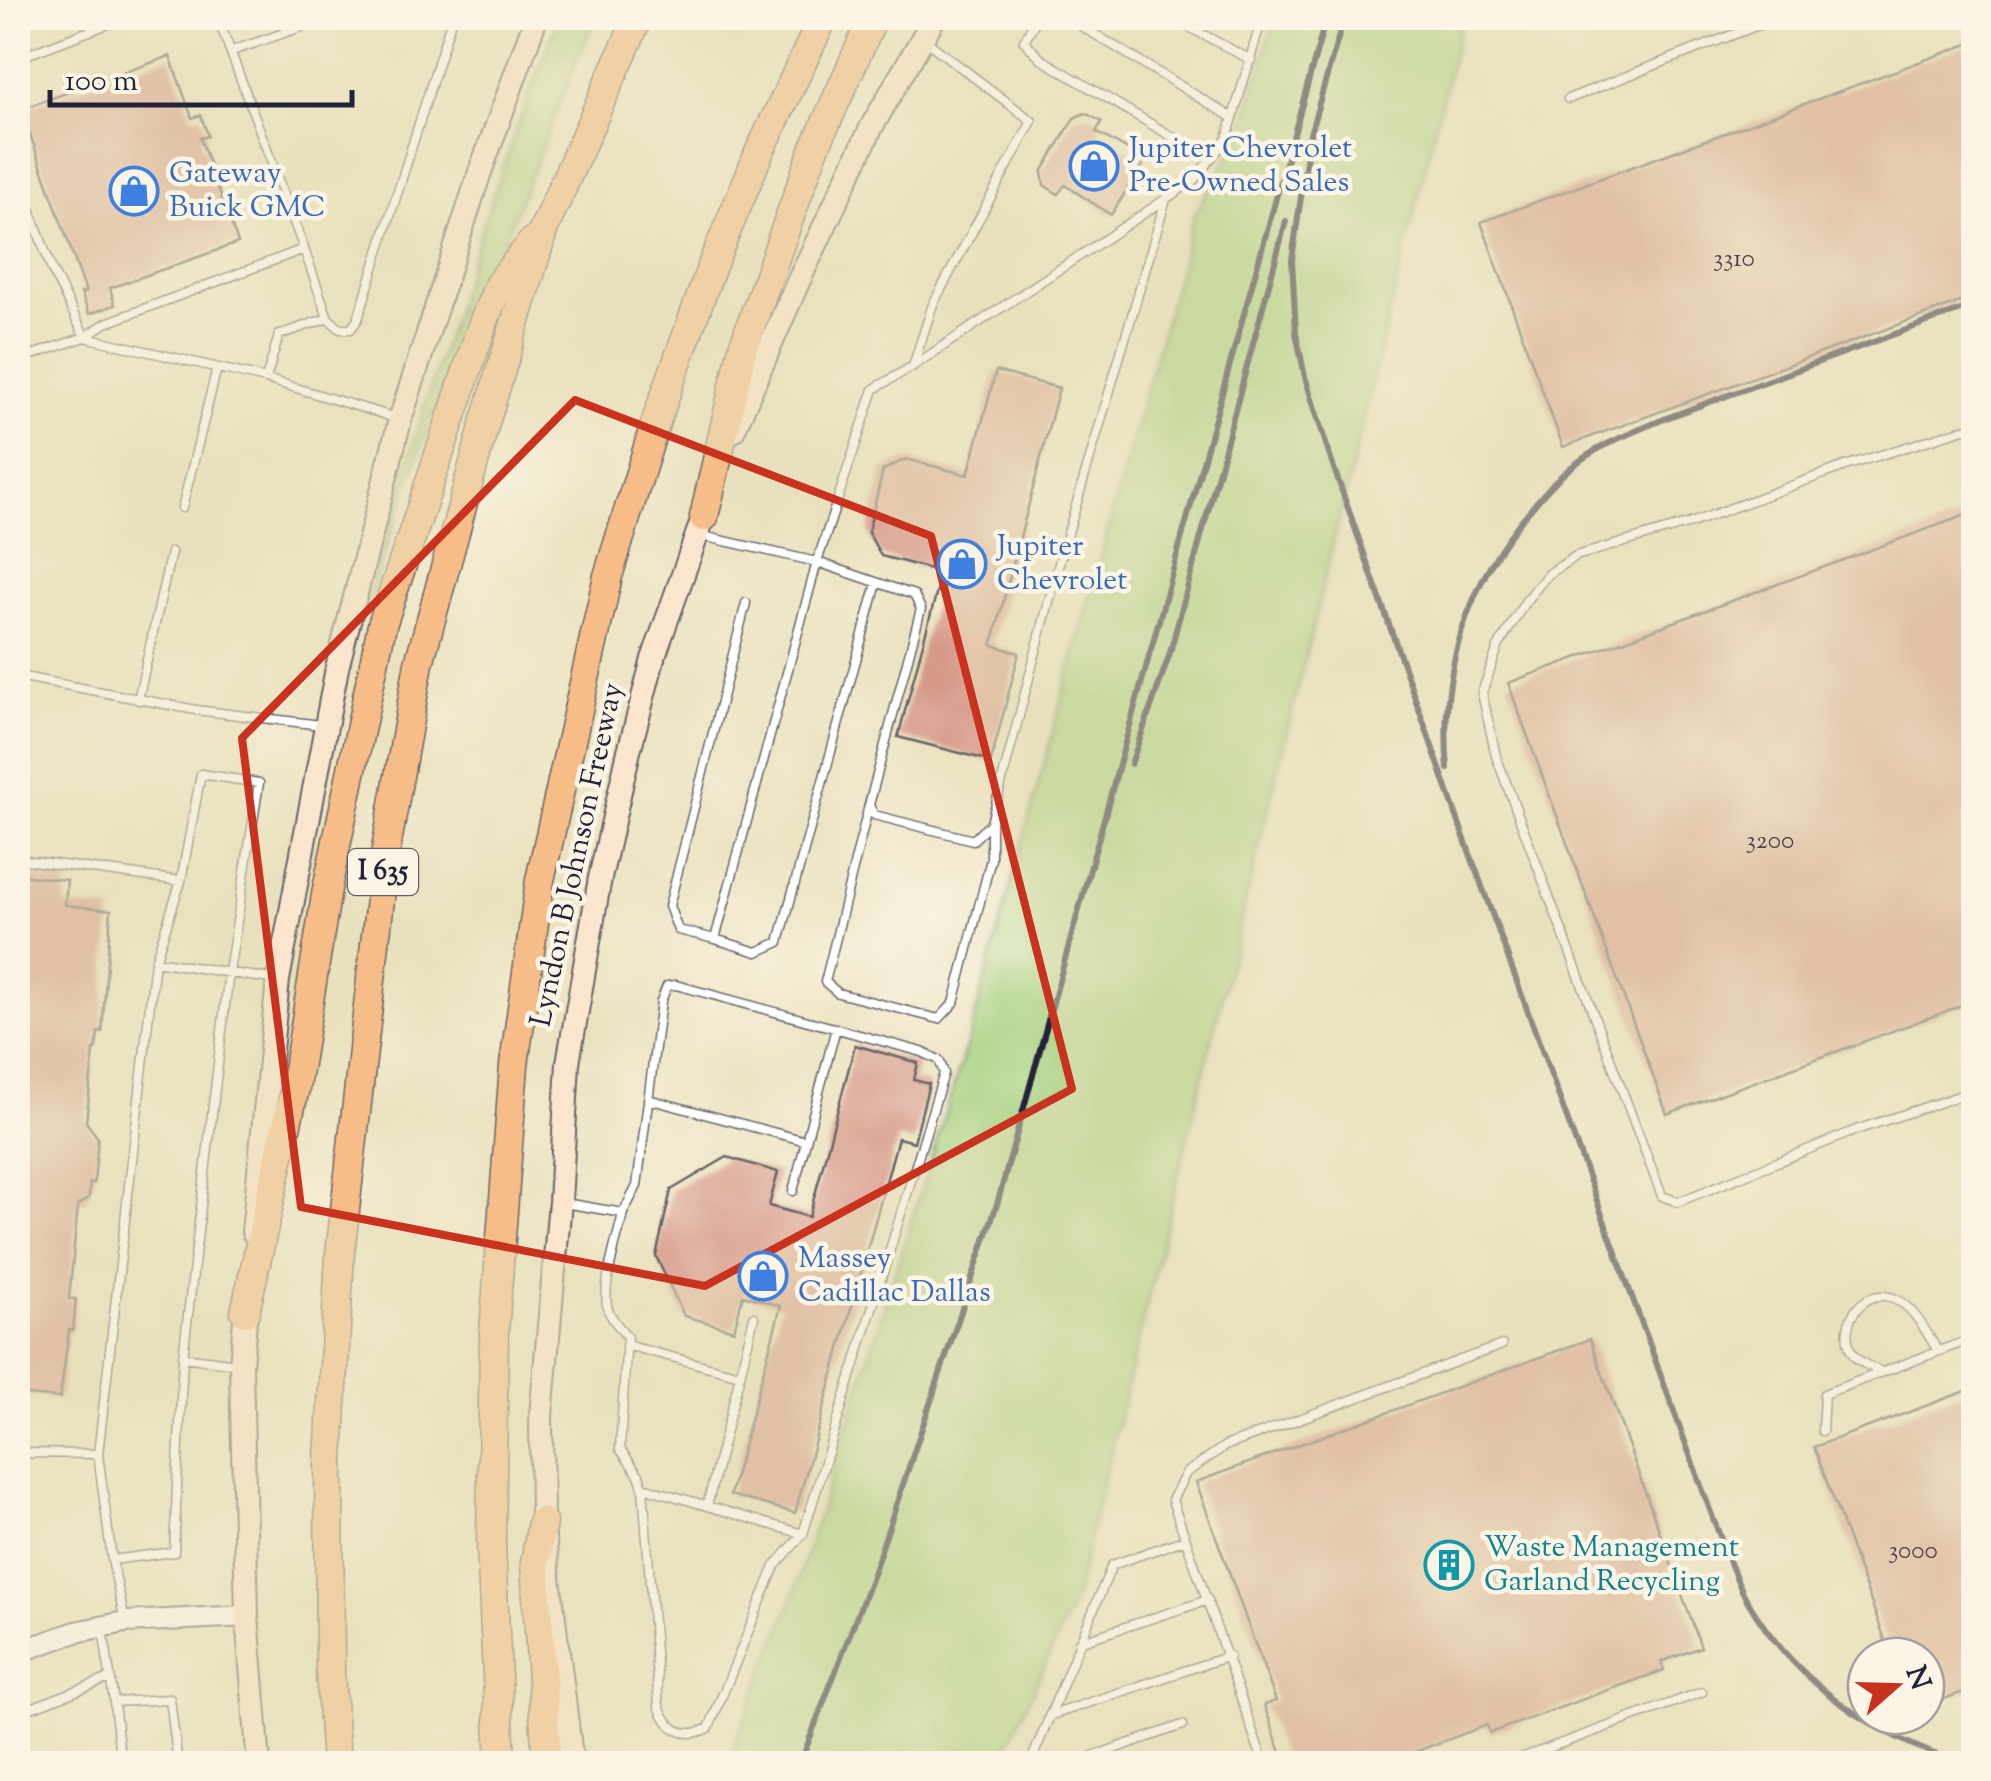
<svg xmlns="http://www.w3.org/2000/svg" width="1991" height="1781" font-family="'Sorts Mill Goudy',serif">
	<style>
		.green { fill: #a2cf7c; stroke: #62785c; stroke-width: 2.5 }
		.building { fill: #d69989 }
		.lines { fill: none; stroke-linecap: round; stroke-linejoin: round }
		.service-casing { stroke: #686568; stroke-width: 11 }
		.tertiary-casing { stroke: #686568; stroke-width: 24 }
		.secondary-casing { stroke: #686568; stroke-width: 26 }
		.motorway-casing { stroke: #686568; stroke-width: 31 }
		.service { stroke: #fff; stroke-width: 8 }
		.tertiary { stroke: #fff; stroke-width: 20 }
		.secondary { stroke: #fce5cf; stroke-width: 22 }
		.motorway { stroke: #f7bd88; stroke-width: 28 }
		.rail { stroke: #22223b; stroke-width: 6 }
		.marked { fill: none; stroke: #c8321e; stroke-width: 8; stroke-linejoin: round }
		.labels { text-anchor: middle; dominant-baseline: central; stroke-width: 9; stroke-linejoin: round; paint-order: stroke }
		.number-label { font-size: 25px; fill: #4f404e }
		.shield { fill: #fcf5e5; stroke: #63616e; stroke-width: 2.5 }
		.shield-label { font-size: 28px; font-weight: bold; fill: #22223b }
		.shop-label { font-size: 30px; fill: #366cbe; stroke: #fcf5e5; text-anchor: start }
		.street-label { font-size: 30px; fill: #22223b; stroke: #fcf5e5 }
		.culture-label { font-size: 30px; fill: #0d838f; stroke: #fcf5e5; text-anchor: start }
	</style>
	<rect width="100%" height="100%" fill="#fcf5e5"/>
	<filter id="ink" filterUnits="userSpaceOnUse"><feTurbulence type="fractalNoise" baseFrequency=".01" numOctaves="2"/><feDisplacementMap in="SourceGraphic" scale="20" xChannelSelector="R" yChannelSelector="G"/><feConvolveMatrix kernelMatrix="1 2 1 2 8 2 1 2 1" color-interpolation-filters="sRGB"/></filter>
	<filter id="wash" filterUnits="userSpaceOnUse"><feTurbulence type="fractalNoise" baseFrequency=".0048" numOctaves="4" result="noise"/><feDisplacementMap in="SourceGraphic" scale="40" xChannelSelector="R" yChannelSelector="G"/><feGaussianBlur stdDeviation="2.25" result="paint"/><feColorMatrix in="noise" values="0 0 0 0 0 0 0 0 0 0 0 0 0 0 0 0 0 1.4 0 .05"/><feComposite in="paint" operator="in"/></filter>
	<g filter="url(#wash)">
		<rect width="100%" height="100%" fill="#e9e1bd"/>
		<!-- green -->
		<path class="green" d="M559,18H595L432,416L367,603C423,405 483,209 559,18Z
			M1274,18H1462L1074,1601L1000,1763H727L790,1606L970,1035L1194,214L1242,133Z"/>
		<g id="blocks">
			<!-- building -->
			<path class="building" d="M1974,42V297L1563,447L1481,222Z
				M170,56L192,118L201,115L208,136L200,138L238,243L110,288L115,305L89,314L81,293L86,292L21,109Z
				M1085,113L1102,122L1096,132L1146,160L1111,215L1065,185L1058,194L1044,185L1042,172L1074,118Z
				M996,371L1059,388L992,645L1019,653L991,761L898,737L942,572L881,556L868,532L883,470L906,459L968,475Z
				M1974,512V1001L1667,1114L1508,683Z
				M18,875L67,880L65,905L111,910L102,1032H98L96,1050H94L86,1122L98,1138L94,1183H90L89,1198L78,1205L69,1299H76L73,1330H69L60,1398L18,1394Z
				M855,1045L918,1063L914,1080L929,1084L914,1142L898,1138L795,1513L730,1495L781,1306L743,1295L734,1330L684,1316L656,1256L671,1190L727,1157L778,1172L769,1206L809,1217Z
				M1590,1339L1701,1647L1661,1662L1664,1670L1490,1733L1487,1725L1382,1764H1285L1264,1705L1276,1701L1196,1482Z
				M1974,1388V1688L1926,1706V1656H1891L1814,1447Z"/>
		</g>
	</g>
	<g filter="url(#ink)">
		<use href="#blocks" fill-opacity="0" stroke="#686568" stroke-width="2.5"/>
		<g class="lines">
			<!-- service casing -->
			<g class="service-casing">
				<path id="service" d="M1037,18L1024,41L1041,59L1210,159
					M1068,18L1233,118
					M1172,18L1251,60
					M232,51L327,18
					M18,58L124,18
					M1568,99L1776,18
					M18,176L52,270L85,337L266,379L396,418
					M304,249L328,318
					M18,360L85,337L106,323L304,249L218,18
					M913,366L933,304L1032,121L926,41
					M266,379L279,335L328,318L340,329H351L358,319L452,18
					M1974,426L1845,466L1691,523L1576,556L1548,574L1525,602L1498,647L1482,693L1496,756L1662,1196L1678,1202L1859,1129L1974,1091
					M182,508L217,368
					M698,535L817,562L874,389L913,366L1193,181L1227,138L1262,18
					M877,583L779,942L757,952L715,939L817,562L914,595L921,609L869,805L874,815L973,840L991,823L1058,567L1166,199
					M18,676L196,710L321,725
					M138,700L171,552
					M869,805L825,982L838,993L939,1019L954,1003L991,859V823
					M18,859L181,881
					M715,939L678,930L669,906L746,603
					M648,1099L806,1141L836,1028
					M793,1191L806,1141
					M564,1203L623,1213C618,1238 601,1286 608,1310C612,1320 620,1328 627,1337L620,1449L639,1475L643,1487L659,1706C668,1730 684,1740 709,1728L775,1566L803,1534L944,1073L939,1060L922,1052L676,985L667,986L661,1001L637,1186L623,1213
					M626,1345L740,1375L707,1506
					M183,1357L237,1364
					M1882,1372C1874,1368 1861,1364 1855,1357C1834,1332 1860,1285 1893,1298C1914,1306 1927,1334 1938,1351
					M740,1375L754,1317
					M1822,1431L1824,1394L1974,1338
					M18,1453L98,1454L112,1560L125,1622
					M98,1454L155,961
					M643,1487L803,1534
					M112,1560L174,1552L183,1357L229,972L259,783L201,774L181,881L155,961L276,980
					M103,1629L114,1702L170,1699L178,1764
					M1079,1642L1208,1600
					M114,1702L121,1764
					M18,1713L110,1678
					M1049,1716L1229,1656
					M1030,1764L1112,1565L1186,1539
					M1070,1764L1183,1725
					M1264,1764L1172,1500L1186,1473L1225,1446L1502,1345
					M1505,1764L1702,1692"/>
			</g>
			<!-- tertiary casing -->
			<g class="tertiary-casing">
				<path id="tertiary" d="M18,1652L76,1632L125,1622L247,1616"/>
			</g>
			<!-- secondary casing -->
			<g class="secondary-casing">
				<path id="secondary" d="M733,431L798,282L872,126L934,18
					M253,1232L278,980L337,668L400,420L479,175L536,18
					M247,1298L241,1365L247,1616L259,1764
					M572,1764L542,1522L541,1416L560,1202L568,1063L600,878L629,751L653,659L708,504"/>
			</g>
			<!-- motorway casing -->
			<g class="motorway-casing">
				<path id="motorway" d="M704,517L743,347L813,152L873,18
					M245,1312L295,1088L327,889L382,625L483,323L499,284L533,241
					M542,1522L535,1563L547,1764
					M336,1764L330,1672L329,1460L340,1254L385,855L419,663L485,423L544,228L638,18
					M501,1764L491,1544L494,1332L514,1065L540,880L608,576L657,418L711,268L759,153L823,18"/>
			</g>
			<!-- service -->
			<use href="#service" class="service"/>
			<!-- tertiary -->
			<use href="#tertiary" class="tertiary"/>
			<!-- secondary -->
			<use href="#secondary" class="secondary"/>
			<!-- motorway -->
			<use href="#motorway" class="motorway"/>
			<!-- rail -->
			<path class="rail" d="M1310,133L1292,260L1296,333L1305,377L1330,457L1464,837L1714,1521C1725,1547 1733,1576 1747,1600C1794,1682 1875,1737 1964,1764
				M1307,144L1344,18
				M1131,764L1169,656L1286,221
				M1448,769C1439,672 1467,582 1531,509C1544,493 1558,477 1574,465C1602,443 1636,431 1669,417L1974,305
				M800,1764L873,1574L998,1201L1326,18"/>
		</g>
	</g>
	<!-- marked area -->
	<path d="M0 0H1991V1781H0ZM575,400L931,536L1072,1089L705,1286L301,1207L242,738Z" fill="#e9e1bd" fill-opacity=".55" fill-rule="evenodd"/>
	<path class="marked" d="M575,400L931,536L1072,1089L705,1286L301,1207L242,738Z"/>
	<!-- icons -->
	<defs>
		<g id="shop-ring" transform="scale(2.5)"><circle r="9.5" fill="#fcf5e5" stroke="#3f7fe0" stroke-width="1.5"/><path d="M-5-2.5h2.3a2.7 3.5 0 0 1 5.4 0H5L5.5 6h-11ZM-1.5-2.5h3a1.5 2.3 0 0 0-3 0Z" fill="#3f7fe0"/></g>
		<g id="building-ring" transform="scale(2.5)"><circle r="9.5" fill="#fcf5e5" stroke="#0f9aa8" stroke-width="1.5"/><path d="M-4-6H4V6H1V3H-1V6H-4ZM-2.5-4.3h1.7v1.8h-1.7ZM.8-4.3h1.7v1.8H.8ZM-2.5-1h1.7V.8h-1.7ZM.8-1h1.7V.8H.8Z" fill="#0f9aa8"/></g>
	</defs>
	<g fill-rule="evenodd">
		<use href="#shop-ring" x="1094" y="166"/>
		<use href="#shop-ring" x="134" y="191"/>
		<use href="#shop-ring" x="962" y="564"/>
		<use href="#shop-ring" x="763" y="1276"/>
		<use href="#building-ring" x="1449" y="1565"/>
	</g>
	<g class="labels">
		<!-- number labels -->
		<g class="number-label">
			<text x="1734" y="260">3310</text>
			<text x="1770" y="842">3200</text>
			<text x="1913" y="1552">3000</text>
		</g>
		<!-- shield labels -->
		<rect class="shield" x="348" y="849" width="70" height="46" rx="8"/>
		<g class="shield-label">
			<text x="383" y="872">I 635</text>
		</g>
		<!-- shop labels -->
		<g class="shop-label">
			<text x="1129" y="149">Jupiter Chevrolet<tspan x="1129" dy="34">Pre-Owned Sales</tspan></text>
			<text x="169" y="174">Gateway<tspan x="169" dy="34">Buick GMC</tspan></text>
			<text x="997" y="547">Jupiter<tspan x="997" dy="34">Chevrolet</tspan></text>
			<text x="798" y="1259">Massey<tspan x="798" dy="34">Cadillac Dallas</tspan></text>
		</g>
		<!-- street labels -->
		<g class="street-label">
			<text transform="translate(578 855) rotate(-78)">Lyndon B Johnson Freeway</text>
		</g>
		<!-- culture labels -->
		<g class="culture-label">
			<text x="1484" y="1548">Waste Management<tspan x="1484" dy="34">Garland Recycling</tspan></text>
		</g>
	</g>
	<!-- margin -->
	<rect width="1991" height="1781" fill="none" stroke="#fcf5e5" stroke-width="60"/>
	<!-- north arrow -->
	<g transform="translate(1896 1686) rotate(70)"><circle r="48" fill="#fcf5e5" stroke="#a5a1a1" stroke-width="2.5"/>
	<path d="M0-8L18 38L0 25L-18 38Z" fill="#c8321e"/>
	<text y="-15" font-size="28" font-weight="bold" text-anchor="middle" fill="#22223b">N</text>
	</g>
	<!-- scale -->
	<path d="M50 90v15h302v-15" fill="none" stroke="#22223b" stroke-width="5"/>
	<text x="65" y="90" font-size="30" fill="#22223b" stroke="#fcf5e5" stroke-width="8" paint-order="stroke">100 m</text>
</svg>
